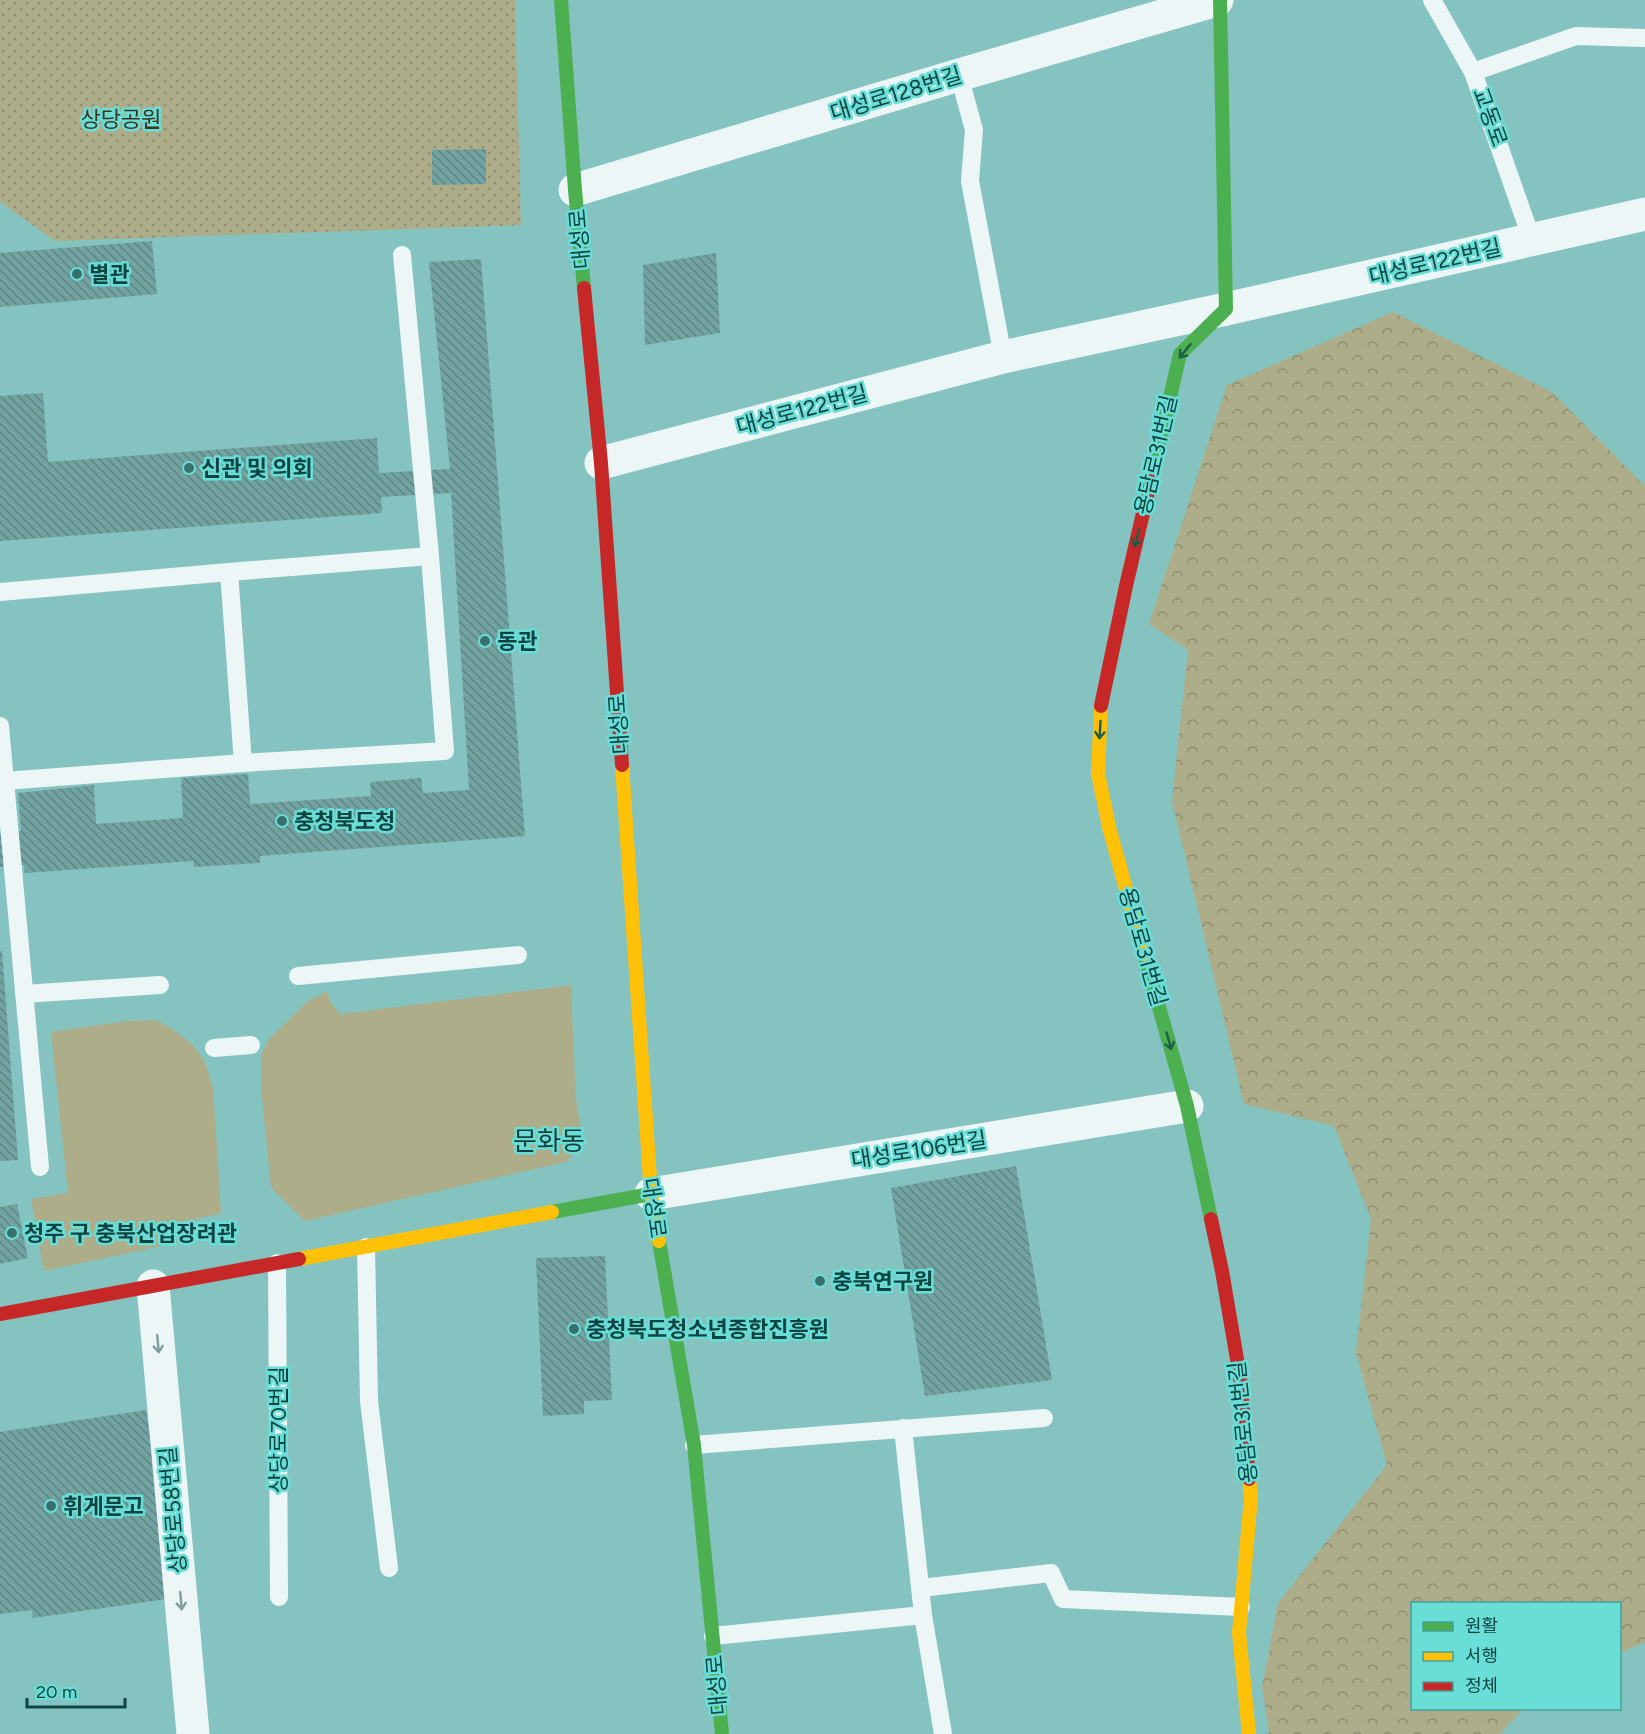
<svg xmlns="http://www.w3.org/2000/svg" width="1645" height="1734" font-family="Figtree,'Noto Sans KR',sans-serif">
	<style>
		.green { fill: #adad89 }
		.forest { fill: url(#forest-crowns) }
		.park { fill: url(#park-dots) }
		.building { fill: url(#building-back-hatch) }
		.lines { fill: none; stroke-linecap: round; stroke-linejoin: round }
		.lane { stroke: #edf6f6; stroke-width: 18 }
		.street { stroke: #edf6f6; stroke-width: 33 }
		.fast { stroke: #4caf50; stroke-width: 14 }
		.slow { stroke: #ffc107; stroke-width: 14 }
		.jam { stroke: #c62828; stroke-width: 14 }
		.oneway { stroke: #1f5f46 }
		.oneway2 { stroke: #7e9d9c }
		.poi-dot { fill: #39706e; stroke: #69ded7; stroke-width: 2 }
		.labels { text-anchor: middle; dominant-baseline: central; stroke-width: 5; stroke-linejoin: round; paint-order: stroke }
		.street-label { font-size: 22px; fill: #104442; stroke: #69ded7 }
		.park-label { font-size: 22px; fill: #41311e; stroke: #69ded7 }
		.poi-label { font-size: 22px; font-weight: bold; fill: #104442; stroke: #69ded7; text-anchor: start }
		.quarter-label { font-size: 26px; fill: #183d3b; stroke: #69ded7 }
	</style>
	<defs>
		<pattern id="forest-crowns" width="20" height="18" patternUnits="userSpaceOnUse" patternTransform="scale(1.5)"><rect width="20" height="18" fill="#adad89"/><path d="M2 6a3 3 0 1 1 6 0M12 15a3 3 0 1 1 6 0" fill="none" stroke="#8b8e72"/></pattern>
		<pattern id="park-dots" width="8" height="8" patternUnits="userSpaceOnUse" patternTransform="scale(1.5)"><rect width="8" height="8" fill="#adad89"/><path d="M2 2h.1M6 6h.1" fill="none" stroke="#8b8e72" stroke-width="1.8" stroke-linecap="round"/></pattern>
		<pattern id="building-back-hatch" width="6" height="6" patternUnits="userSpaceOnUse" patternTransform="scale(1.5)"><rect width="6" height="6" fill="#72a3a1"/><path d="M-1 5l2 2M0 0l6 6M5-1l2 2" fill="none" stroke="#5c8685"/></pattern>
	</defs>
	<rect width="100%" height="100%" fill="#84c3c0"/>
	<!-- green -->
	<path class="green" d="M571,985L576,1100L582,1133L579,1148L566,1162L305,1221L271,1188L261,1087V1054L270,1038L308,1001L328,991L329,1000L340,1014Z
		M156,1020L172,1029L191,1043L205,1062L213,1087L221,1213L196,1219L195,1239L44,1271L31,1199L68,1193L51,1032L126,1021Z"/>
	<!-- forest -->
	<path class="forest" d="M1393,312L1552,392L1645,486V1642L1620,1653V1604H1412V1708L1523,1709L1500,1734H1269L1262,1687L1278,1603L1387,1465L1356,1353L1371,1219L1334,1126L1244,1104L1172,801L1188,650L1149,624L1227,385Z"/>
	<!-- park -->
	<path class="park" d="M0,0H515L521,225L55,241L0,202Z"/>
	<!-- building -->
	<path class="building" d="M486,149V184L432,185V150Z
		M152,241L157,294L0,307V253Z
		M716,253L720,333L645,345L643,265Z
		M481,259L525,836L260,856V863L194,867L193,861L25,873L24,865L0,867V833L21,831L18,793L94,785L96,824L183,818L181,778L248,774L250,804L371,796L370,782L421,778L423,793L469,790L451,493L381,497L382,513L0,541V396L43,393L48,462L377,438L379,473L450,469L429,262Z
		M0,951H2L18,1160L0,1161Z
		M1016,1166L1052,1380L925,1396L891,1188Z
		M17,1204L28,1258L0,1264V1207Z
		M605,1256L612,1400L584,1401V1414L543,1416L536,1258Z
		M146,1410L174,1598L33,1618L32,1610L0,1614V1432Z"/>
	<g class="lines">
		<!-- lane -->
		<path class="lane" d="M1432,0L1473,72L1532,240
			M1473,72L1576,36L1645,38
			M959,75L974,130L970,181L1003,357
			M229,572L243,763
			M0,592L229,572L430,556
			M0,726L40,1167
			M4,781L243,763L445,751L430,556L402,255
			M298,976L518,955
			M24,994L160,985
			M214,1048L251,1045
			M366,1247L369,1401L389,1568
			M277,1263L279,1597
			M694,1445L1044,1418
			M921,1588L1051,1573L1063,1599L1241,1607
			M923,1615L943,1734
			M713,1636L923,1615L903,1428"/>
		<!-- street -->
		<path class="street" d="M575,190L959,75L1217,0
			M601,463L1003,357L1226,309L1645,214
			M651,1194L1187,1106
			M153,1286L193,1734"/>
		<!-- fast -->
		<path class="fast" d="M561,0L575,190L584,288
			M1154,466L1180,354L1226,309L1220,0
			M1144,954L1187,1106L1211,1219
			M552,1212L651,1194
			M659,1241L694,1445L722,1734"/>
		<!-- slow -->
		<path class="slow" d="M1101,706L1098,773L1109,827L1144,954
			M622,765L651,1194L659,1241
			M299,1259L552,1212
			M1249,1734L1239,1633L1251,1497L1249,1479"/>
		<!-- jam -->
		<path class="jam" d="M584,288L601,463L622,765
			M1101,706L1126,586L1154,466
			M1211,1219L1222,1271L1240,1377L1249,1479
			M0,1314L299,1259"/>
	</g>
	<!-- one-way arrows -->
	<defs><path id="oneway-shaft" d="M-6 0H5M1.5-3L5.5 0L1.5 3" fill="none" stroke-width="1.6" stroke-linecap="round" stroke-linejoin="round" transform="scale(1.5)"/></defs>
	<g class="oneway">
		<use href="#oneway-shaft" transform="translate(1185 351) rotate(129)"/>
		<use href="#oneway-shaft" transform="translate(1137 538) rotate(103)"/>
		<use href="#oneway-shaft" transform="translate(1100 730) rotate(93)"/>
		<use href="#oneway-shaft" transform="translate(1169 1041) rotate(74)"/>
	</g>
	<g class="oneway2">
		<use href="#oneway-shaft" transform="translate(158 1344) rotate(85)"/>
		<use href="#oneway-shaft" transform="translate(181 1601) rotate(85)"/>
	</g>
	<!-- markers -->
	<g class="poi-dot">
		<circle cx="77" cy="274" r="6"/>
		<circle cx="189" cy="468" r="6"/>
		<circle cx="485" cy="641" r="6"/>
		<circle cx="282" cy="821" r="6"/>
		<circle cx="12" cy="1233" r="6"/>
		<circle cx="820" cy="1281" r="6"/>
		<circle cx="574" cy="1329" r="6"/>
		<circle cx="51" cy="1506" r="6"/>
	</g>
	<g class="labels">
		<!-- street labels -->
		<g class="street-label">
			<text transform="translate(896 94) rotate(-17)">대성로128번길</text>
			<text transform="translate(1490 117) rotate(70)">교동로</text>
			<text transform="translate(580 239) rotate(-95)">대성로</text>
			<text transform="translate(1435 262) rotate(-13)">대성로122번길</text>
			<text transform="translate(802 410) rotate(-15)">대성로122번길</text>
			<text transform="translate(1156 455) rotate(-77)">용담로31번길</text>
			<text transform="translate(619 724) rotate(-94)">대성로</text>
			<text transform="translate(1143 947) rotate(74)">용담로31번길</text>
			<text transform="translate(919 1150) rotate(-9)">대성로106번길</text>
			<text transform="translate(654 1208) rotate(82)">대성로</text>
			<text transform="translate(1243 1422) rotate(-96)">용담로31번길</text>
			<text transform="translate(278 1430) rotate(-90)">상당로70번길</text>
			<text transform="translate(173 1510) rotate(-95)">상당로58번길</text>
			<text transform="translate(717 1685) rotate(-95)">대성로</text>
		</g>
		<!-- park labels -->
		<g class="park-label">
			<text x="121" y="119">상당공원</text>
		</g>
		<!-- poi labels -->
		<g class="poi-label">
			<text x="89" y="274">별관</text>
			<text x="201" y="468">신관 및 의회</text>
			<text x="497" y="641">동관</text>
			<text x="294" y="821">충청북도청</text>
			<text x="24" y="1233">청주 구 충북산업장려관</text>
			<text x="832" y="1281">충북연구원</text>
			<text x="586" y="1329">충청북도청소년종합진흥원</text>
			<text x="63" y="1506">휘게문고</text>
		</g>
		<!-- quarter labels -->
		<g class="quarter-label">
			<text x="549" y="1141">문화동</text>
		</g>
	</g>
	<!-- legend -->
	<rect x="1411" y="1602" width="210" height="108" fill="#69ded7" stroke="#45a09b" stroke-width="1.5"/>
	<rect x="1423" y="1622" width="30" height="9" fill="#4caf50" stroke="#45a09b" stroke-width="1.5"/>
	<text x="1465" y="1632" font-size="18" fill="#104442">원활</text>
	<rect x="1423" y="1652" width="30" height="9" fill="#ffc107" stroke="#45a09b" stroke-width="1.5"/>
	<text x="1465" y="1662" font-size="18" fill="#104442">서행</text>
	<rect x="1423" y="1682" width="30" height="9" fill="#c62828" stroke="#45a09b" stroke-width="1.5"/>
	<text x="1465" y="1692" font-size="18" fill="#104442">정체</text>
	<!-- scale -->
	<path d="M27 1698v9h98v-9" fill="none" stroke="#104442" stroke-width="3"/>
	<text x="36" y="1698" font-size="18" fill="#104442" stroke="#69ded7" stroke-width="4.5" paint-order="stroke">20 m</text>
</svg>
